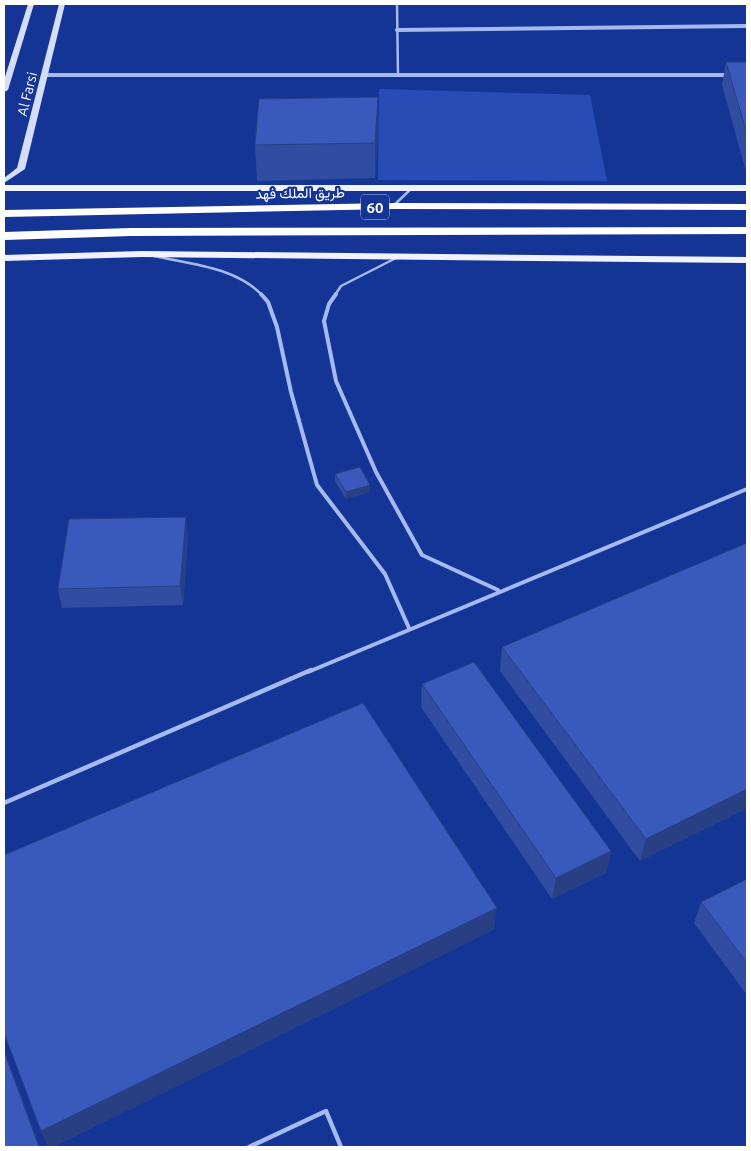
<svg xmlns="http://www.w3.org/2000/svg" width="751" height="1151" font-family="Ubuntu,Vazirmatn,sans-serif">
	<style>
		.green { fill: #284cb5 }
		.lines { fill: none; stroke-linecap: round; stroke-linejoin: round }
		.lane-far2 { stroke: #a6baf2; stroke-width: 2.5 }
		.lane-far1 { stroke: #a6baf2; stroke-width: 4 }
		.lane { stroke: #a6baf2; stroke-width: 4.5 }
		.street { stroke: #a6baf2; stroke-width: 4 }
		.secondary { fill: #d4defc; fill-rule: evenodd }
		.primary { fill: #f0f3ff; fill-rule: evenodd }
		.highway { fill: #fff; fill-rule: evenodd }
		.wall { fill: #314da2 }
		.shaded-wall { fill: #283f84 }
		.building { fill: #395abc; stroke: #283f84 }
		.labels { text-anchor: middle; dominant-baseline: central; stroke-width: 4.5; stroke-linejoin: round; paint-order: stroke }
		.far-street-label { font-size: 14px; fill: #fff; stroke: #153596 }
		.shield { fill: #153596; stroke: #b9c2e0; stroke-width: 1 }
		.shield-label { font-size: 15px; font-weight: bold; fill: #fff }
	</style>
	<rect width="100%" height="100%" fill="#153596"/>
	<!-- green -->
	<path class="green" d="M379,89L590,95L607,181L378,180Z"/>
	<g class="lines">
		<!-- lane-far2 -->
		<path class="lane-far2" d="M397,4L398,75
			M393,206L411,189
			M154,256C190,264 235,267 262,295
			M335,295L341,286L398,257"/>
		<!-- lane-far1 -->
		<path class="lane-far1" d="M261,294L268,302L277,327L291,392L317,485L385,574L409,628
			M336,294L329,304L324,321L336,381L376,472L422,555L498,590
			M308,672L747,489"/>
		<!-- lane -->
		<path class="lane" d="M4,803L311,670
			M249,1147L326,1111L341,1147"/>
		<!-- street -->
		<path class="street" d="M397,30L747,26
			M45,75H729"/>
		<!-- secondary -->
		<path class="secondary" d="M28,4H34L8,90L4,92V80Z
			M59,4H65L25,169L4,183V178L17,168Z"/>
		<!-- primary -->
		<path class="primary" d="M4,185H747V191H4Z
			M142,251L747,257V263L142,257L4,261V255Z"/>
		<!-- highway -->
		<path class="highway" d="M393,203L747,204V210L393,209L4,217V210Z
			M131,228L747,227V234L131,236L4,240V232Z"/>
	</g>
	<!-- wall -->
	<path class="wall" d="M726,62H747V175L722,85Z
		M378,97V133L375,178L257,181L255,145Z
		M335,474L370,485V492L346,499L335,481Z
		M188,536L183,605L62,608L58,589Z
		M747,543V808L640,861L500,671L502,647Z
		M422,684L611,851L606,873L552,899L421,707Z
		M747,879V995L694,923L701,902Z"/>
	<!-- shaded-wall -->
	<path class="shaded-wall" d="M378,97V133L375,178V143Z
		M370,485V492L346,499V492Z
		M186,517L188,536L183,605L180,586Z
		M747,789V808L640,861L646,839Z
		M611,851L606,873L552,899L556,878Z
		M497,908L494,930L54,1147H48L41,1131Z
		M4,1050L9,1062L40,1147H39Z"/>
	<!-- building -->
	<path class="building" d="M726,62H747V134Z
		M378,97L375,143L255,145L259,99Z
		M360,467L370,485L346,492L335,474Z
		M186,517L180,586L58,589L69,519Z
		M747,543V789L646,839L502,647Z
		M474,662L611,851L556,878L422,684Z
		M363,703L497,908L41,1131L4,1033V855Z
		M747,879V963L701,902Z
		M4,1051L39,1147H4Z"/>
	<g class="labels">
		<!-- far-street labels -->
		<g class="far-street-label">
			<text transform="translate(27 94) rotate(-76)">Al Farsi</text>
			<text transform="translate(300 193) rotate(-1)">طريق الملك فهد</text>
		</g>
		<!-- shield labels -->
		<rect class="shield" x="361" y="194.5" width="28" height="25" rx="4"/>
		<g class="shield-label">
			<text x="375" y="207">60</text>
		</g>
	</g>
	<!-- border -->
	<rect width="751" height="1151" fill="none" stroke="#ffffff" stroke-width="10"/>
</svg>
